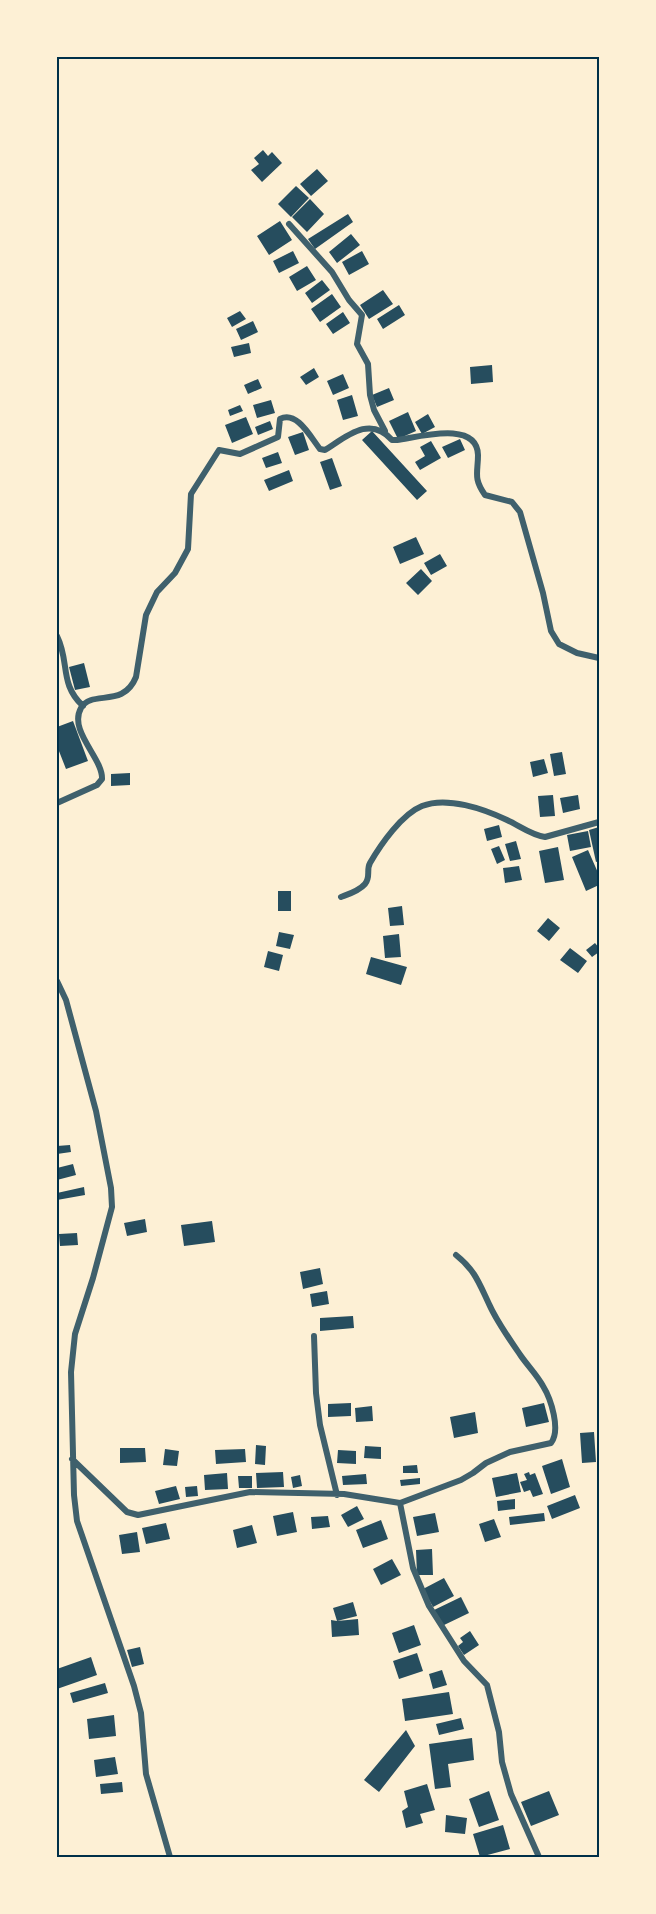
<svg xmlns="http://www.w3.org/2000/svg" width="656" height="1914" font-family="Lora,serif">
	<style>
		.building { fill: #264d5e }
		.lines { fill: none; stroke-linecap: round; stroke-linejoin: round }
		.minor { stroke: #3f606c; stroke-width: 6 }
		.neatline { fill: none; stroke: #003049; stroke-width: 2 }
	</style>
	<rect width="100%" height="100%" fill="#fdf0d5"/>
	<!-- building -->
	<path class="building" d="M263,150L268,156L272,152L282,163L262,182L251,170L259,164L254,158Z
		M317,169L328,181L311,196L300,184Z
		M296,186L309,198L291,217L278,204Z
		M310,199L324,214L307,232L292,217Z
		M348,214L353,222L315,249L308,239Z
		M280,221L292,240L269,255L257,236Z
		M351,234L360,245L337,263L329,252Z
		M293,251L299,263L279,273L273,261Z
		M362,251L369,264L349,275L342,262Z
		M307,266L316,280L297,291L289,277Z
		M322,280L330,290L312,303L305,293Z
		M383,290L393,304L369,319L360,305Z
		M332,294L341,307L320,322L311,309Z
		M399,305L405,315L383,329L377,319Z
		M240,311L246,319L232,327L227,318Z
		M343,312L350,323L333,334L326,324Z
		M253,321L258,332L241,340L236,329Z
		M249,343L251,353L234,357L231,347Z
		M492,365L493,382L471,384L470,367Z
		M314,368L319,377L306,385L300,377Z
		M343,374L349,388L333,395L327,381Z
		M258,379L262,388L248,394L244,385Z
		M389,388L394,400L377,407L372,395Z
		M352,395L358,416L343,420L337,400Z
		M271,400L275,413L257,418L253,405Z
		M240,405L243,411L230,416L228,410Z
		M408,412L416,431L398,439L389,421Z
		M428,414L435,427L422,434L415,422Z
		M246,417L253,434L232,443L225,425Z
		M270,421L273,429L258,435L255,427Z
		M372,431L427,491L417,500L362,440Z
		M303,432L309,450L295,455L288,437Z
		M460,439L465,450L448,458L442,447Z
		M431,441L441,458L420,470L415,462L425,456L420,447Z
		M278,452L282,463L266,468L262,458Z
		M332,458L342,486L330,490L320,462Z
		M289,470L293,481L269,491L264,480Z
		M416,537L424,554L400,564L393,547Z
		M440,554L447,566L431,575L424,563Z
		M421,569L432,581L418,595L406,583Z
		M84,663L90,687L75,690L69,667Z
		M73,721L88,761L66,769L57,746V727Z
		M562,752L566,774L554,776L550,754Z
		M544,759L548,773L533,777L530,762Z
		M130,773V785L111,786V774Z
		M553,795L555,816L540,817L538,796Z
		M578,795L580,809L563,813L560,798Z
		M499,825L502,837L487,841L484,829Z
		M599,827V861L596,862L589,830Z
		M588,831L591,847L570,851L567,835Z
		M516,841L521,859L510,861L505,844Z
		M499,846L505,860L497,864L491,849Z
		M558,847L564,880L545,883L539,851Z
		M588,850L599,875V885L586,891L572,857Z
		M519,866L522,880L505,883L503,868Z
		M278,891H291V911H278Z
		M402,906L404,925L390,926L388,908Z
		M548,918L560,928L549,941L537,931Z
		M279,932L294,935L290,949L276,946Z
		M399,934L401,957L385,958L383,936Z
		M595,943L599,948V952L592,957L586,950Z
		M570,948L587,961L578,973L560,960Z
		M268,951L283,955L279,971L264,967Z
		M371,957L407,967L401,985L366,974Z
		M70,1145L71,1152L57,1154V1146Z
		M73,1164L76,1175L57,1180V1168Z
		M84,1187L85,1195L57,1200V1193Z
		M145,1219L147,1232L127,1236L124,1223Z
		M212,1221L215,1242L184,1246L181,1225Z
		M77,1233L78,1245L60,1246L59,1234Z
		M320,1268L323,1284L303,1289L300,1272Z
		M327,1291L329,1304L312,1307L310,1294Z
		M353,1316L354,1328L320,1331V1318Z
		M351,1403V1416L328,1417V1404Z
		M544,1403L549,1422L526,1427L522,1408Z
		M372,1406L373,1421L356,1422L355,1408Z
		M475,1412L478,1433L454,1438L450,1417Z
		M594,1432L596,1462L582,1463L580,1433Z
		M256,1445L266,1446L265,1465L255,1464Z
		M365,1446L381,1447V1459L364,1458Z
		M120,1448H145L146,1462L120,1463Z
		M165,1449L179,1451L177,1466L163,1465Z
		M245,1449L246,1462L216,1464L215,1450Z
		M338,1450L356,1451V1464L337,1463Z
		M562,1459L570,1487L551,1494L542,1466Z
		M417,1465L418,1473H403V1466Z
		M283,1472L284,1487L257,1488L256,1473Z
		M529,1472L530,1475L535,1473L543,1494L533,1497L530,1490L524,1492L520,1482L527,1480L524,1474Z
		M227,1473L228,1489L205,1490L204,1475Z
		M517,1473L521,1492L496,1497L492,1478Z
		M366,1474L367,1484L343,1485L342,1476Z
		M300,1475L302,1486L293,1488L291,1477Z
		M238,1476H252V1488H239Z
		M420,1478V1484L401,1486L400,1480Z
		M176,1486L180,1499L159,1504L155,1491Z
		M197,1486L198,1496L186,1497L185,1487Z
		M575,1495L580,1508L552,1519L547,1506Z
		M515,1499V1509L498,1511L497,1501Z
		M357,1506L364,1519L348,1527L341,1515Z
		M293,1512L297,1532L277,1536L273,1516Z
		M435,1513L439,1532L417,1536L413,1517Z
		M544,1513L545,1521L510,1525L509,1517Z
		M328,1516L330,1527L312,1529L311,1517Z
		M494,1519L501,1537L485,1542L479,1524Z
		M381,1520L388,1539L363,1548L356,1530Z
		M166,1523L170,1539L146,1544L142,1528Z
		M252,1525L257,1543L237,1548L233,1530Z
		M137,1532L140,1552L122,1554L119,1535Z
		M432,1549L433,1575H417L416,1550Z
		M392,1559L401,1575L381,1585L373,1569Z
		M444,1578L454,1596L433,1607L423,1589Z
		M461,1597L469,1613L442,1626L434,1610Z
		M353,1602L357,1616L337,1621L358,1619L359,1635L332,1637L331,1620L337,1621L333,1608Z
		M414,1625L421,1645L399,1653L392,1633Z
		M470,1631L479,1645L464,1655L458,1646L463,1642L460,1638Z
		M140,1647L144,1664L132,1667L127,1650Z
		M417,1653L423,1671L399,1679L393,1661Z
		M91,1657L97,1675L57,1689V1669Z
		M442,1670L447,1685L433,1689L429,1674Z
		M105,1683L108,1693L73,1703L70,1693Z
		M449,1692L453,1714L405,1721L402,1699Z
		M114,1715L116,1736L89,1739L87,1719Z
		M461,1718L464,1729L439,1735L436,1724Z
		M406,1730L415,1746L379,1792L364,1780Z
		M472,1738L474,1760L448,1764L451,1787L435,1789L429,1744Z
		M115,1757L118,1774L96,1777L94,1760Z
		M122,1782L123,1792L101,1794L100,1784Z
		M427,1784L435,1810L420,1814L423,1823L406,1828L402,1811L408,1807L404,1791Z
		M489,1791L499,1820L479,1827L469,1799Z
		M549,1791L559,1815L531,1826L521,1802Z
		M446,1815L467,1818L465,1834L445,1832Z
		M503,1825L510,1849L480,1857L473,1834Z"/>
	<g class="lines">
		<!-- minor -->
		<path class="minor" d="M289,224L332,272L349,300L362,315L357,344L368,364L370,395L374,410L385,431
			M57,636C70,662 59,684 83,706
			M57,803L97,785L102,779C103,758 68,731 81,708C92,689 123,709 136,677L146,615L157,592L175,573L188,549L191,494L219,450L240,454L278,437L280,419C297,410 311,438 320,449L325,450C347,436 370,415 392,440H397C419,437 477,420 478,455C478,473 473,478 485,495L512,502L520,512L543,593L551,631L559,644L577,653L599,658
			M341,897C349,894 359,891 365,884C371,877 366,870 370,863C381,844 402,814 422,806C447,796 484,809 507,820C520,826 531,835 545,837L599,822
			M57,981L66,1000L96,1111L111,1188L112,1207L93,1278L75,1334L71,1372L74,1495L77,1521L134,1686L141,1713L146,1774L170,1857
			M456,1255C475,1270 479,1283 489,1304C497,1322 510,1340 521,1356C528,1366 537,1375 543,1386C551,1399 561,1430 551,1443L510,1452L486,1463L473,1473L461,1480L400,1503L413,1568L429,1606L464,1661L487,1685L499,1732L502,1762L511,1794L539,1857
			M314,1336L316,1393L320,1425L337,1495
			M72,1459L127,1512L138,1515L250,1492L344,1494L400,1503"/>
	</g>
	<!-- border -->
	<rect width="656" height="1914" fill="none" stroke="#fdf0d5" stroke-width="117"/>
	<rect x="58" y="58" width="540" height="1798" class="neatline"/>
</svg>
